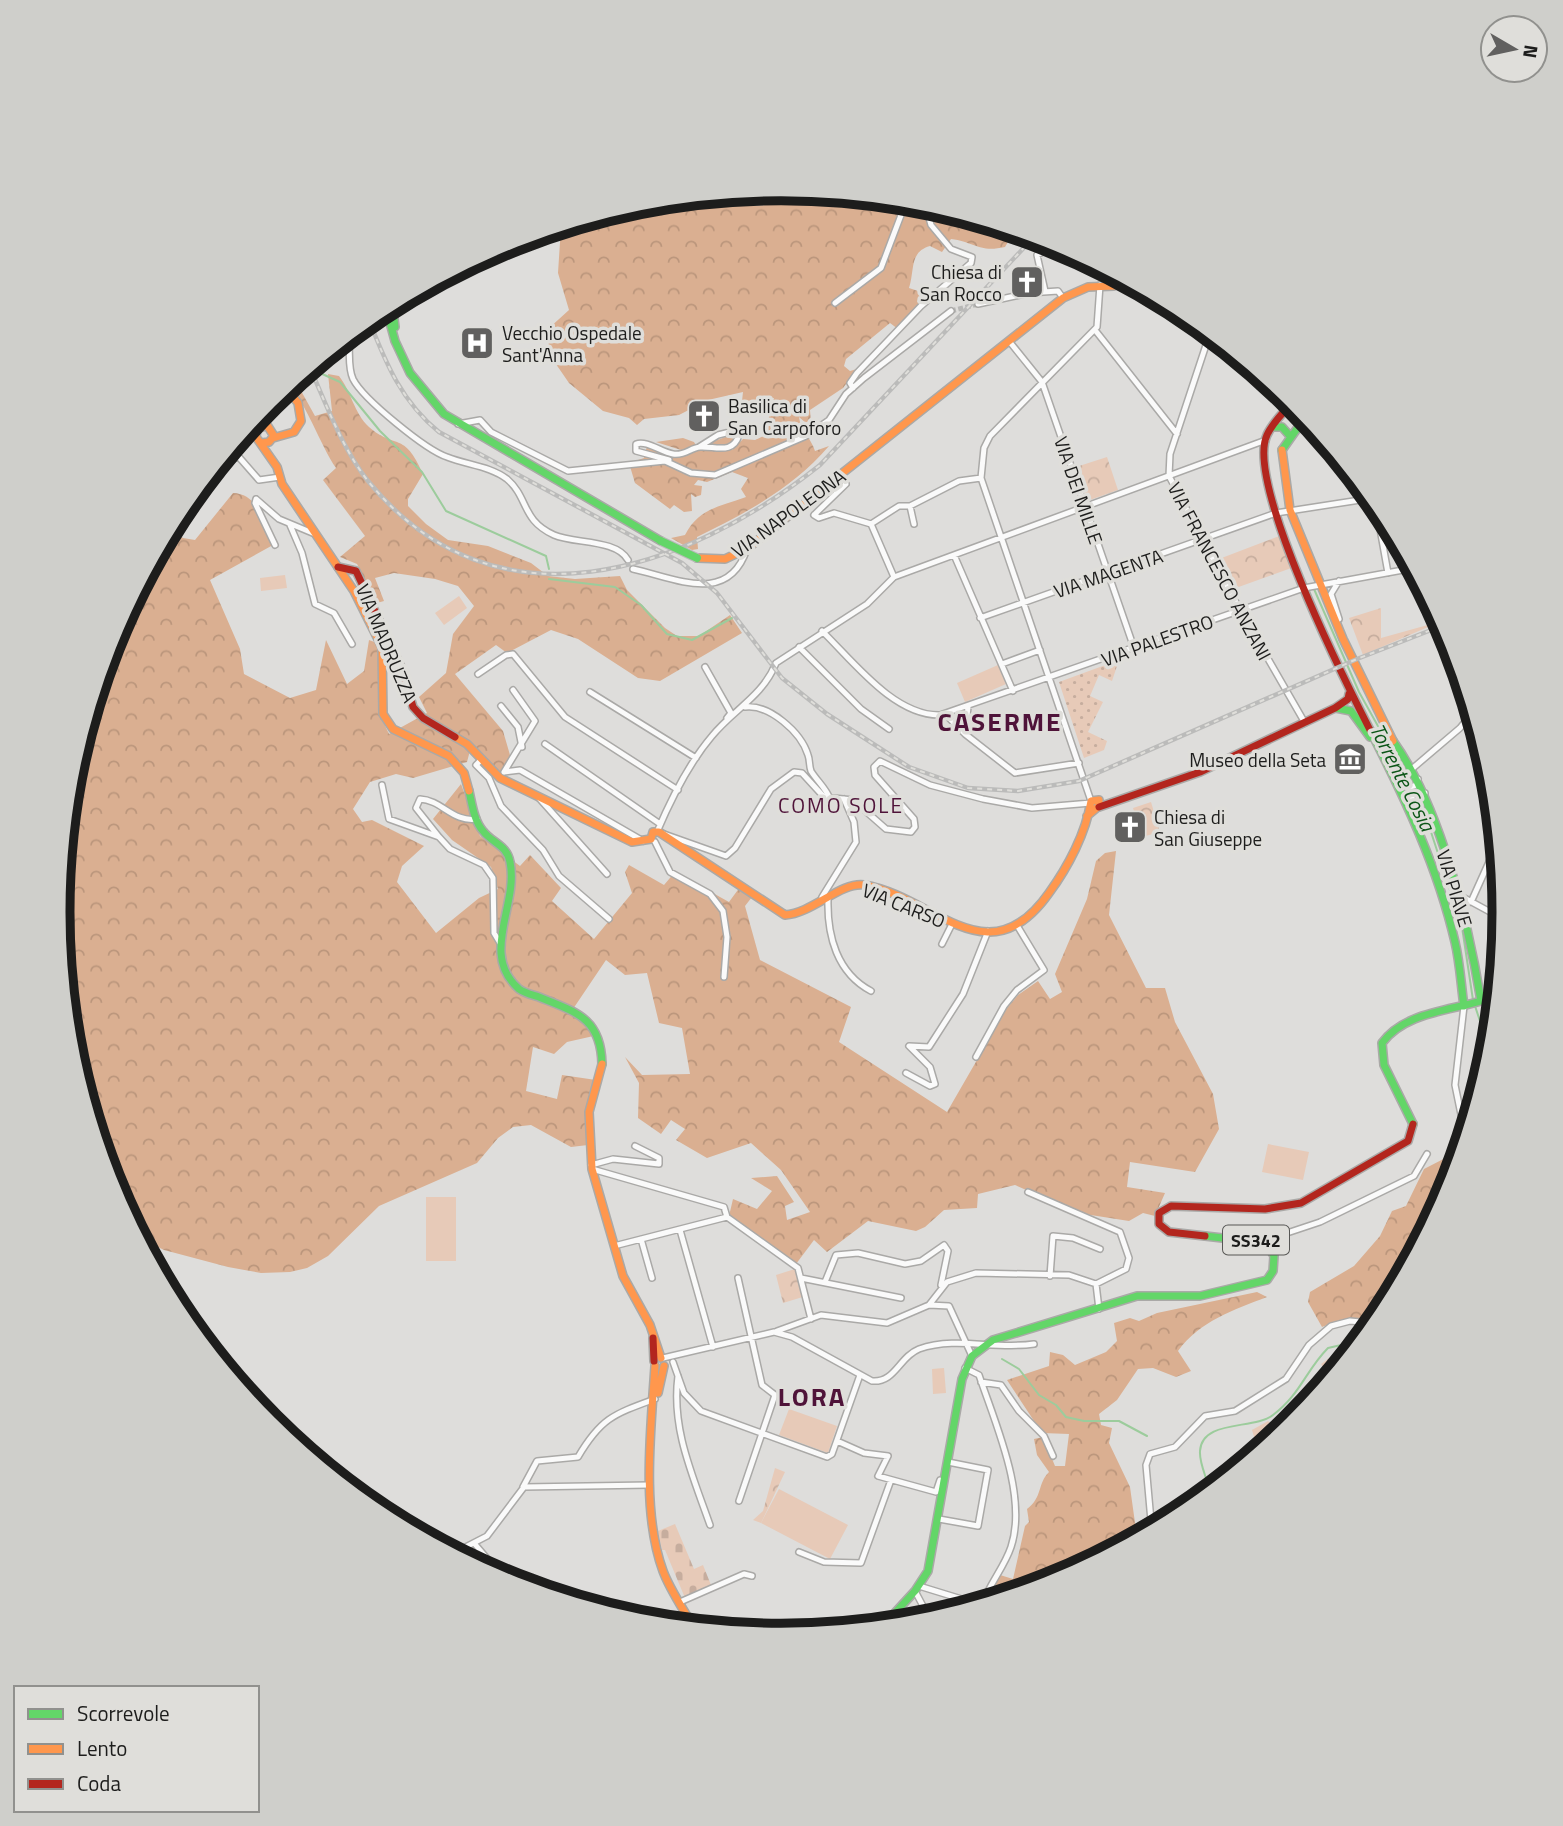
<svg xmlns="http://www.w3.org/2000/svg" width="1563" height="1826" font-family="'Titillium Web',sans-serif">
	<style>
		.grass { fill: url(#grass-tufts) }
		.forest { fill: url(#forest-crowns) }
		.cemetery { fill: url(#cemetery-stones) }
		.park { fill: url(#park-crowns) }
		.garden { fill: url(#garden-dots) }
		.pitch { fill: #e7cab8 }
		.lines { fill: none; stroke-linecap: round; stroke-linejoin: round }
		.stream { stroke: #9ccc9c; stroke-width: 2 }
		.street-tunnel { stroke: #b7b7b5; stroke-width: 5; stroke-dasharray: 5 2.5; stroke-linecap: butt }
		.street-casing { stroke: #aaa9a7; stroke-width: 8 }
		.fast-casing { stroke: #aaa9a7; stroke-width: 10 }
		.slow-casing { stroke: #aaa9a7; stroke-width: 10 }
		.jam-casing { stroke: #aaa9a7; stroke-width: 10 }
		.street { stroke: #fafafa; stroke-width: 5 }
		.fast { stroke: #63d668; stroke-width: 7 }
		.slow { stroke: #ff974d; stroke-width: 7 }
		.jam { stroke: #b3261e; stroke-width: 7 }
		.rail-casing { stroke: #bbbbba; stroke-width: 4.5 }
		.rail { stroke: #dfdeda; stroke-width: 2; stroke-dasharray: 5; stroke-linecap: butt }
		.fast-bridge-casing { stroke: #b9b9b8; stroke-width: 10; stroke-linecap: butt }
		.fast-bridge { stroke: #63d668; stroke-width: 8 }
		.labels { text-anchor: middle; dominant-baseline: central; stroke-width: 7; stroke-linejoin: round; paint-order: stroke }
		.shield { fill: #dfdeda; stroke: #575755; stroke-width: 2 }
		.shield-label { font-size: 18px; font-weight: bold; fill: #1d1d1c }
		.poi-label { font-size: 19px; fill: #1d1d1c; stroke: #dfdeda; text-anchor: start }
		.street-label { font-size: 19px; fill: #1d1d1c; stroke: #dfdeda }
		.water-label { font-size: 21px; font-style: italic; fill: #0b5617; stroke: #dfdeda }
		.neighbourhood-label { font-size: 21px; letter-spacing: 2px; fill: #4f1339; stroke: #dfdeda }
		.district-label { font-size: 26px; font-weight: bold; letter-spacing: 2px; fill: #4f1339; stroke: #dfdeda }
		.rim { fill: none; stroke: #1d1d1c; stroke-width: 9 }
	</style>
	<defs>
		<pattern id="grass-tufts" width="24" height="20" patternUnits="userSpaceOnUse" patternTransform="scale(1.75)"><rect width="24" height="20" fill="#e7cab8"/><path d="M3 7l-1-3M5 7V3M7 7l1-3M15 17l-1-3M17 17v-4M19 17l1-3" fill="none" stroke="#c6ad9e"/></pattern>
		<pattern id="forest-crowns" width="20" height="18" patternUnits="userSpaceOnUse" patternTransform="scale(1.75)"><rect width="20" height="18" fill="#daaf91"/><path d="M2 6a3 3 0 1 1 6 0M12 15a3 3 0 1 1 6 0" fill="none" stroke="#bb967c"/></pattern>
		<pattern id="cemetery-stones" width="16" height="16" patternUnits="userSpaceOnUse" patternTransform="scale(1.75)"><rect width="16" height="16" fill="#e7cab8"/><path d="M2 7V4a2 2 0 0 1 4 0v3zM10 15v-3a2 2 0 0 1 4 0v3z" fill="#c6ad9e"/></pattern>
		<pattern id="park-crowns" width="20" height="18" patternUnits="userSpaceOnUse" patternTransform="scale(1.75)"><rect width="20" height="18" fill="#e7cab8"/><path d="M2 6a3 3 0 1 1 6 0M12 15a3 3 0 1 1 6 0" fill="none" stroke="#c6ad9e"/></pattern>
		<pattern id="garden-dots" width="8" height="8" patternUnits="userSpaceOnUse" patternTransform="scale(1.75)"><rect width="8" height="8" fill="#e7cab8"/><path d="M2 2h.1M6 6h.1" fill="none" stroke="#c6ad9e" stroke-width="1.8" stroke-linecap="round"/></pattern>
	</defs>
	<rect width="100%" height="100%" fill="#dedddb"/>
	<!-- grass -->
	<path class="grass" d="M1336,1353L1342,1366L1325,1386L1326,1373L1321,1364Z
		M1268,1421L1281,1431L1288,1425L1290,1428L1259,1453L1252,1430Z"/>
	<!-- forest -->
	<path class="forest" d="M782,189L923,203L1014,232L1005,247C979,253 975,242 951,239L942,252L930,246C909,252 915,270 909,288L918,291L922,297L917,301L920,306L898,329L890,323L846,359L844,366L850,371L857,369L843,388L810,410L811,423L807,424L799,417C800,429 811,438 815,451L829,446C793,488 746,513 697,537L698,549L692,550L671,538L685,535C699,508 719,507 746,497L741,489L748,478L732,472L707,482L698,480L694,485L702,486L701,495L695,497L691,494L692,511L684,512L674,505L670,509L635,483L629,463L644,458L647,446L658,450L656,460L682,455L681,450L656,442L683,438L694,442L698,449L712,446V442L731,435L735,441L729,445L732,450L743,439L755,440L768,434L769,415L774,398C762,398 755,404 742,401L743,392L708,400L679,415L644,419L637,425L629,418L603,411L569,383L549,354L548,329L569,310L558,273L561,227L641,203L737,194L750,206L768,205L766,191Z
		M328,374L339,376C351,391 354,413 369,427C395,450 404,430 423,474L408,499V506L426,524L448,540L488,546L531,563L548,576L575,579L620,576L627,590L665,628L677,636H699L730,615L742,633L660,681L638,678L578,639L551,630L507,653L496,645L455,674L503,731L512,762L499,775L472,743L467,762L413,778L396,774L370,782L353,809L362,822L372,820L424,846L402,866L397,882L436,933L479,898L498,889L491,867L452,840L433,819L461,784L480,836L520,866L530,855L561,888L552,901L594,939L632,893L625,872L629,865L664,885L675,872L729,902L740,887L752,897L745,906L760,960L851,1007L839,1042L947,1112L1007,1008L1018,995L1038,981L1050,999L1062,992L1055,974L1087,899L1096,861L1105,853L1116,851L1109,915L1146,988H1165L1175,1022L1213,1094L1219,1129L1195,1172L1130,1162L1127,1187L1165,1193L1155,1216L1143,1213L1129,1221L1078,1213L1015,1185L978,1194L977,1208L944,1210L925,1227L916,1231L868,1221L827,1252L814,1240L796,1264L729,1216L733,1199L757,1209L772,1191L751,1178L777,1176L794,1202L785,1206L787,1220L810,1212L781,1170L751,1143L707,1158L676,1140L685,1129L671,1120L661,1134L638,1118L639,1083L625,1057L642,1075L690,1074L682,1028L659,1023L647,973L625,975L606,960L573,1009L598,1035L567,1042L554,1054L533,1047L526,1091L557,1099L562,1075L596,1080L592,1136L588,1145L571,1147L531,1125L513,1127L498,1138L477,1163L379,1206L328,1256L307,1268L290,1272L261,1273L228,1267L164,1250L138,1237L113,1190L72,1054L58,913L72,771L113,636L171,528L183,538L195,540L233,493C260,494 264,525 273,545L210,580L240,649L244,674L290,698L316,690L326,640L347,684L364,671L369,640L377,643L381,717L389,734L427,713L419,697L446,673L453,634L474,606L458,586L435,579L394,573L375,578L384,601L377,603L357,564L340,557L365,536L323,480L336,468C320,445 306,401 288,386L295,380L315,416L332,411Z
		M1459,1151L1443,1193L1440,1208L1385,1313C1366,1323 1347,1316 1322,1327L1308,1302L1310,1292L1354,1266L1380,1236L1392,1211L1406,1206L1424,1169Z
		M1257,1292L1267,1297C1233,1310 1200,1321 1178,1351L1191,1371L1176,1377L1153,1368L1138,1369L1117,1400L1099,1414L1101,1425L1112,1428L1109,1443L1130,1487L1137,1537L1101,1545L1104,1558L1059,1581L1045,1578L1039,1588L1000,1599L991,1586L1000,1575L1013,1579L1025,1526L1029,1522L1027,1509C1043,1497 1037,1484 1049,1472L1037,1455L1034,1439L1043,1437L1055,1466H1065L1069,1434L1042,1433L1007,1380L1049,1366L1050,1352L1063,1355L1075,1365L1106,1352L1117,1341L1114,1323L1130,1318L1139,1321L1157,1313Z"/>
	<!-- cemetery -->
	<path class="cemetery" d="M675,1524L694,1569L703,1565L711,1585L685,1598L665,1550H662L658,1531Z"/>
	<!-- park -->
	<path class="park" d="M1107,457L1118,490L1087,501L1076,467Z
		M1282,535L1294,567L1233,589L1219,559Z
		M1381,608V638L1442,621L1363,655L1349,618Z
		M1151,802L1160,832L1142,837L1133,808Z
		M798,1268L806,1296L783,1303L776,1275Z
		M775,1468L785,1472L761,1523L753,1520L763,1511Z"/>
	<!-- garden -->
	<path class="garden" d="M1119,660L1112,681L1099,675L1090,696L1103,702L1088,732L1107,741L1104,750L1084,758L1059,682Z"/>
	<!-- pitch -->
	<path class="pitch" d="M285,575L287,588L261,591L260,578Z
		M459,596L467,608L444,625L435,613Z
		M998,665L1006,684L965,702L957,683Z
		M1268,1144L1309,1152L1303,1180L1262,1172Z
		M426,1197H456V1261H426Z
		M944,1368L946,1393L933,1394L932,1369Z
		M789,1409L837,1426L828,1453L779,1435Z
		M779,1489L848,1525L830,1559L761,1523Z"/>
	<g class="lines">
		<!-- stream -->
		<path class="stream" d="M974,219L998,235
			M320,373L340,382L380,431L422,472L446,511L546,556L549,569
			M549,579L615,587L641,605L667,634L692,640L732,618
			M1314,589L1359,692L1418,798L1431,832L1462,927L1473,1000
			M1475,1006L1491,1054
			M1002,1359L1019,1369L1039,1395L1056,1405L1066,1417L1084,1421H1119L1147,1436
			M1210,1493C1208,1479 1199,1465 1200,1451C1202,1419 1254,1430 1273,1415C1300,1395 1306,1370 1328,1348L1363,1340"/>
		<!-- street-tunnel -->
		<path class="street-tunnel" d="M951,311L978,304"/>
		<!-- street casing -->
		<g class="street-casing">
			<path id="street" d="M1117,284H1133
				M1045,291L1037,255L1058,244
				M835,303L881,268L906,202
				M978,304L1029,293L1058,291L1063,298
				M380,311L388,319
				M1095,330L1177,434
				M1210,333L1170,454L1169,476L1240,610L1305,723
				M348,337C351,350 347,366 353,379C363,399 426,450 447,457C467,465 490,466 507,479C529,498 521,520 554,535C575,544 616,539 628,560
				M1009,341L1042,382L1134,648
				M853,388L850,383L857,373L921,306L971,263L972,257L951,249L931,225L925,204
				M458,424L480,420L491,432L568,471L665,461L691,473L715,475L806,436L829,420L846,394L864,378L951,311
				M669,460L636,451V444C647,440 661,452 673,454C685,456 690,448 700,447C715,446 733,455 739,435L734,431L718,435L699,447
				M210,474L238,456L259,480L280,477
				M981,478L1091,801
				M981,478L984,448L990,436L1097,327L1100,285
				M1375,501L1388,573
				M910,506L914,524
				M814,515L819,518L834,513L871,524L899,506H910L959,481L981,478
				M814,515L846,484L841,475
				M871,524L894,577
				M290,525L302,553L315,604L334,613L352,644
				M275,545L255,503L256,499L279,519L315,534
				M954,555L1013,691
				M633,569C675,578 728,606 747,549
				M980,618L1276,513L1373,498
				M1339,619L1331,594L1339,581
				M822,631C853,661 894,716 940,715L1304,588L1414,568
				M799,647L861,709L889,729
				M1002,664L1040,650
				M705,667L731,713L727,718
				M478,674L506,655L513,654L565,717L678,790
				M590,692L696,758
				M501,706L518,727L522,747
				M745,707C769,704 801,732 808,755C810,760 809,766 811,771C817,781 826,788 830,799
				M968,707L965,734L1015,773L1079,763
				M945,714L965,734
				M545,744L660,824
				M482,759L476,765L489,778L501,806L543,850L559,876L609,919
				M1413,768L1460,728L1473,712
				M504,772L520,770L643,841
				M504,772L535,721L513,690
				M1399,783L1409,788L1416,785L1418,779
				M382,785L389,819L439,837L450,849L484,865L493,878L494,933L500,943
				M539,798L607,874
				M1410,806L1413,794L1425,793
				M657,832C671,799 689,763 712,736C733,710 763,696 776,663L867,604L894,577L1266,440
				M664,834L726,856L735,848L771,789L794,772L802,773L824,797L853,800L886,829L911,832L915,827L914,819L875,775L874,767L880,761L930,785L983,799L1032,808L1091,803
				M439,837L416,808L420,799C442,800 453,823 477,819
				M655,842L670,872L710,894L723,911L727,937L724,977
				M1457,894L1505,920
				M822,897L856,842L854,822L844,799
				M828,899C827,936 837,973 871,991
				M1471,902L1498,842
				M942,944L952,924
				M1464,1006L1455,1085L1466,1139
				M976,1057L1004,1006L1017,990L1044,970L1018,927
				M906,1073L930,1086L935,1084L930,1067L909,1046L929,1047L963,994L988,931
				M591,1165L613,1159L659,1164V1158L635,1146
				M592,1169L724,1207L727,1217
				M1028,1192L1120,1232L1129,1258L1126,1269L1096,1284
				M1443,1203L1444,1194L1459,1161
				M727,1217L798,1268L811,1319
				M680,1230L713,1347
				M641,1239L652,1278
				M614,1246L727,1217
				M1270,1247L1284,1234L1320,1222L1414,1176L1427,1154
				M1050,1276L1053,1236L1073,1238L1100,1249
				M738,1278L762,1385L775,1395L739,1501
				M801,1278L901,1298
				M825,1282L836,1255L858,1253L905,1264L921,1261L944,1245L948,1251L941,1285
				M929,1305L949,1306L972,1356
				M777,1331L821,1315L887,1323L929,1305L947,1282L976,1273L1069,1275L1096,1284L1099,1309
				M663,1358L774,1332L792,1337L872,1381C895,1383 899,1357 919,1349C957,1336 995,1350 1034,1344
				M673,1362L684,1393L701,1411L827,1457L832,1454L860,1375
				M965,1368L979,1375C995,1423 1028,1496 1011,1547C1004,1568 989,1584 982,1605
				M678,1376C671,1429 693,1476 710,1525
				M981,1382L1001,1385L1019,1411L1044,1436L1053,1456
				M837,1441L864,1453L888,1456L878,1476L936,1492L940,1480
				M523,1487L537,1461L578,1457C601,1418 614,1414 655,1399
				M939,1519L978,1526L988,1470L948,1462
				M1152,1532L1146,1465L1150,1454L1175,1447L1205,1416L1235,1411L1286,1379L1309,1345L1331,1326L1350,1321L1371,1323L1380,1319
				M474,1543L496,1569L498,1573L494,1576
				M799,1552L824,1562L861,1563L891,1480
				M452,1554L487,1536L524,1487L649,1485
				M919,1586L981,1605
				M915,1591L924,1608L922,1623
				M680,1602L744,1574L752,1576
				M923,1614L937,1618"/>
		</g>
		<!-- fast casing -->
		<g class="fast-casing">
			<path id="fast" d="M392,304L395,327
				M386,308L395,341L410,373L444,414L661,541
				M265,425L271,400
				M1274,427H1282L1290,436
				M1282,450L1306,416
				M1336,708L1351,711L1370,737
				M1370,730C1405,798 1438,868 1455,942C1460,963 1461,985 1464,1006
				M1393,741C1440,806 1468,921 1481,1001C1447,1011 1404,1013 1382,1043L1384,1065L1413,1124
				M469,791C472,804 474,821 483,831C492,843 507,845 510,862C519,905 479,954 519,989C524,993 533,995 539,997C576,1012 601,1018 602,1064
				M1481,1001L1497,996
				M882,1627L915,1591L928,1571L962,1379L972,1356L993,1340L1137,1296H1200L1267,1280L1273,1271L1274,1256L1266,1243L1205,1236"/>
		</g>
		<!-- slow casing -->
		<g class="slow-casing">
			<path id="slow" d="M273,438L294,432L301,421L298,403L286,388
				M262,443L269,442L274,436L267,425L257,429L256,437L277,467L282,484L354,591L382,647L383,714L393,729L449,756L464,773L469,791
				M1282,450L1290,510L1343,639L1393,741
				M697,558L725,559L748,548L1063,298L1088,287L1114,286L1115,278
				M455,737L467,744L500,778L632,842L651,839
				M651,839L653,832H659L785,915C813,913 840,882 864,885C933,896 988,980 1049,893C1068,867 1086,833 1091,801L1099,800V806L1087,816
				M602,1064L589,1112L592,1169L623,1276L650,1325L661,1358
				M655,1366C651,1428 641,1511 663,1571C670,1590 684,1610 694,1628
				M658,1393L664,1366"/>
		</g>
		<!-- jam casing -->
		<g class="jam-casing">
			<path id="jam" d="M1293,401C1285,411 1272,423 1267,435C1245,482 1345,681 1370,730
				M338,567L356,571L402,669L413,707L423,718L455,737
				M1099,807L1200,772L1335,708L1348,699L1349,694
				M1205,1236L1169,1232L1159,1224V1213L1171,1206L1265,1209L1301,1203L1408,1141L1413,1124
				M653,1338L654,1361"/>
		</g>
		<!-- street -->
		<use href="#street" class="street"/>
		<!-- fast -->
		<use href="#fast" class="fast"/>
		<!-- slow -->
		<use href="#slow" class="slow"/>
		<!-- jam -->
		<use href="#jam" class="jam"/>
		<!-- rail casing -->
		<g class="rail-casing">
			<path id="rail" d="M369,320C386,364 402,402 439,432L682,563L717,593L782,678L827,714L909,767L968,788L1018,791L1079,781L1357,659L1444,625
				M310,368C327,406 342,448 368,481C495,637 686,572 820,465L1034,237"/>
		</g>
		<!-- rail -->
		<use href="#rail" class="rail"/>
		<!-- fast-bridge casing -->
		<g class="fast-bridge-casing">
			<path id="fast-bridge" d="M661,541L697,558"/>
		</g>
		<!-- fast-bridge -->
		<use href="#fast-bridge" class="fast-bridge"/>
	</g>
	<!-- icons -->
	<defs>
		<g id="church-square" transform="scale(1.75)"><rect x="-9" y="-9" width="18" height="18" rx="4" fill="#61605f" stroke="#dfdeda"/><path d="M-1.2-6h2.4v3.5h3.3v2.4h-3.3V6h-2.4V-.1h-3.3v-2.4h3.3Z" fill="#fff"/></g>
		<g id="hospital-square" transform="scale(1.75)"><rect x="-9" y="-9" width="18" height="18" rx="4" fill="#61605f" stroke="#dfdeda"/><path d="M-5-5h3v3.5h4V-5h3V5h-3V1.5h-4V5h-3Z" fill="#fff"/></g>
		<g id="museum-square" transform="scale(1.75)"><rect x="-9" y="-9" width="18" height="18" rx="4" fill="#61605f" stroke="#dfdeda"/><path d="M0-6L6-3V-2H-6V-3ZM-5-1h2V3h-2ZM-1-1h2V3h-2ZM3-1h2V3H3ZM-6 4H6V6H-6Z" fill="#fff"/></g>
	</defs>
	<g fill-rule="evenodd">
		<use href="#church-square" x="1027" y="282"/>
		<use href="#hospital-square" x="477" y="343"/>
		<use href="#church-square" x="704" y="416"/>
		<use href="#museum-square" x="1350" y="759"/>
		<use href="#church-square" x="1130" y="827"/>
	</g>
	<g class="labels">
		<!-- shield labels -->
		<rect class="shield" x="1223" y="1225.5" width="66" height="29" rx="5"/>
		<g class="shield-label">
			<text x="1256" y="1240">SS342</text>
		</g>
		<!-- poi labels -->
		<g class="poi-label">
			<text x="1002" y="271" text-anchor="end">Chiesa di<tspan x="1002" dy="22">San Rocco</tspan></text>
			<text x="502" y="332">Vecchio Ospedale<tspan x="502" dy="22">Sant'Anna</tspan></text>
			<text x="728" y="405">Basilica di<tspan x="728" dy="22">San Carpoforo</tspan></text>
			<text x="1326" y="759" text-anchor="end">Museo della Seta</text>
			<text x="1154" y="816">Chiesa di<tspan x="1154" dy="22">San Giuseppe</tspan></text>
		</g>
		<!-- street labels -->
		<g class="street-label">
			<text transform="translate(1079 490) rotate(71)">VIA DEI MILLE</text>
			<text transform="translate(788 513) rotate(-36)">VIA NAPOLEONA</text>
			<text transform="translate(1220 571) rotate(62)">VIA FRANCESCO ANZANI</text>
			<text transform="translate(1108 573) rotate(-19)">VIA MAGENTA</text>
			<text transform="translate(1157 640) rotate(-20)">VIA PALESTRO</text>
			<text transform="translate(387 643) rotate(67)">VIA MADRUZZA</text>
			<text transform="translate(1455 888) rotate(73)">VIA PIAVE</text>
			<text transform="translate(904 905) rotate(22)">VIA CARSO</text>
		</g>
		<!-- water labels -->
		<g class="water-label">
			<text transform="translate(1403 777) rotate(63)">Torrente Cosia</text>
		</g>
		<!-- neighbourhood labels -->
		<g class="neighbourhood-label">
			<text x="841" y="805">COMO SOLE</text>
		</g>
		<!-- district labels -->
		<g class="district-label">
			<text x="1000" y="721">CASERME</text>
			<text x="812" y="1396">LORA</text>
		</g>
	</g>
	<!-- crop -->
	<path d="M0 0H1563V1826H0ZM70 912a711 711 0 1 1 1422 0a711 711 0 1 1-1422 0Z" fill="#cfcfcb" fill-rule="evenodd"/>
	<path class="rim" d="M70 912a711 711 0 1 1 1422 0a711 711 0 1 1-1422 0Z"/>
	<!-- legend -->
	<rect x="14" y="1686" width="245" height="126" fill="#dfdeda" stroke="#91918e" stroke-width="2"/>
	<rect x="28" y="1709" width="35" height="10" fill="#63d668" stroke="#91918e" stroke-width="2"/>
	<text x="77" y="1721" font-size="21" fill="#1d1d1c">Scorrevole</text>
	<rect x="28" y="1744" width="35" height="10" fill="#ff974d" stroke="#91918e" stroke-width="2"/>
	<text x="77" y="1756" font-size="21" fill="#1d1d1c">Lento</text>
	<rect x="28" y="1779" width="35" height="10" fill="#b3261e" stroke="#91918e" stroke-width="2"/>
	<text x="77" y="1791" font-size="21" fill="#1d1d1c">Coda</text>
	<!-- north arrow -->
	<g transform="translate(1514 49) rotate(99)"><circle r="33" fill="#dfdeda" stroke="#91918e" stroke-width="2"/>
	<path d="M0-5L12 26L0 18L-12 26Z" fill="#61605f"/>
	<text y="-10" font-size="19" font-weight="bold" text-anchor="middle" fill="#1d1d1c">N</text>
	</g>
</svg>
